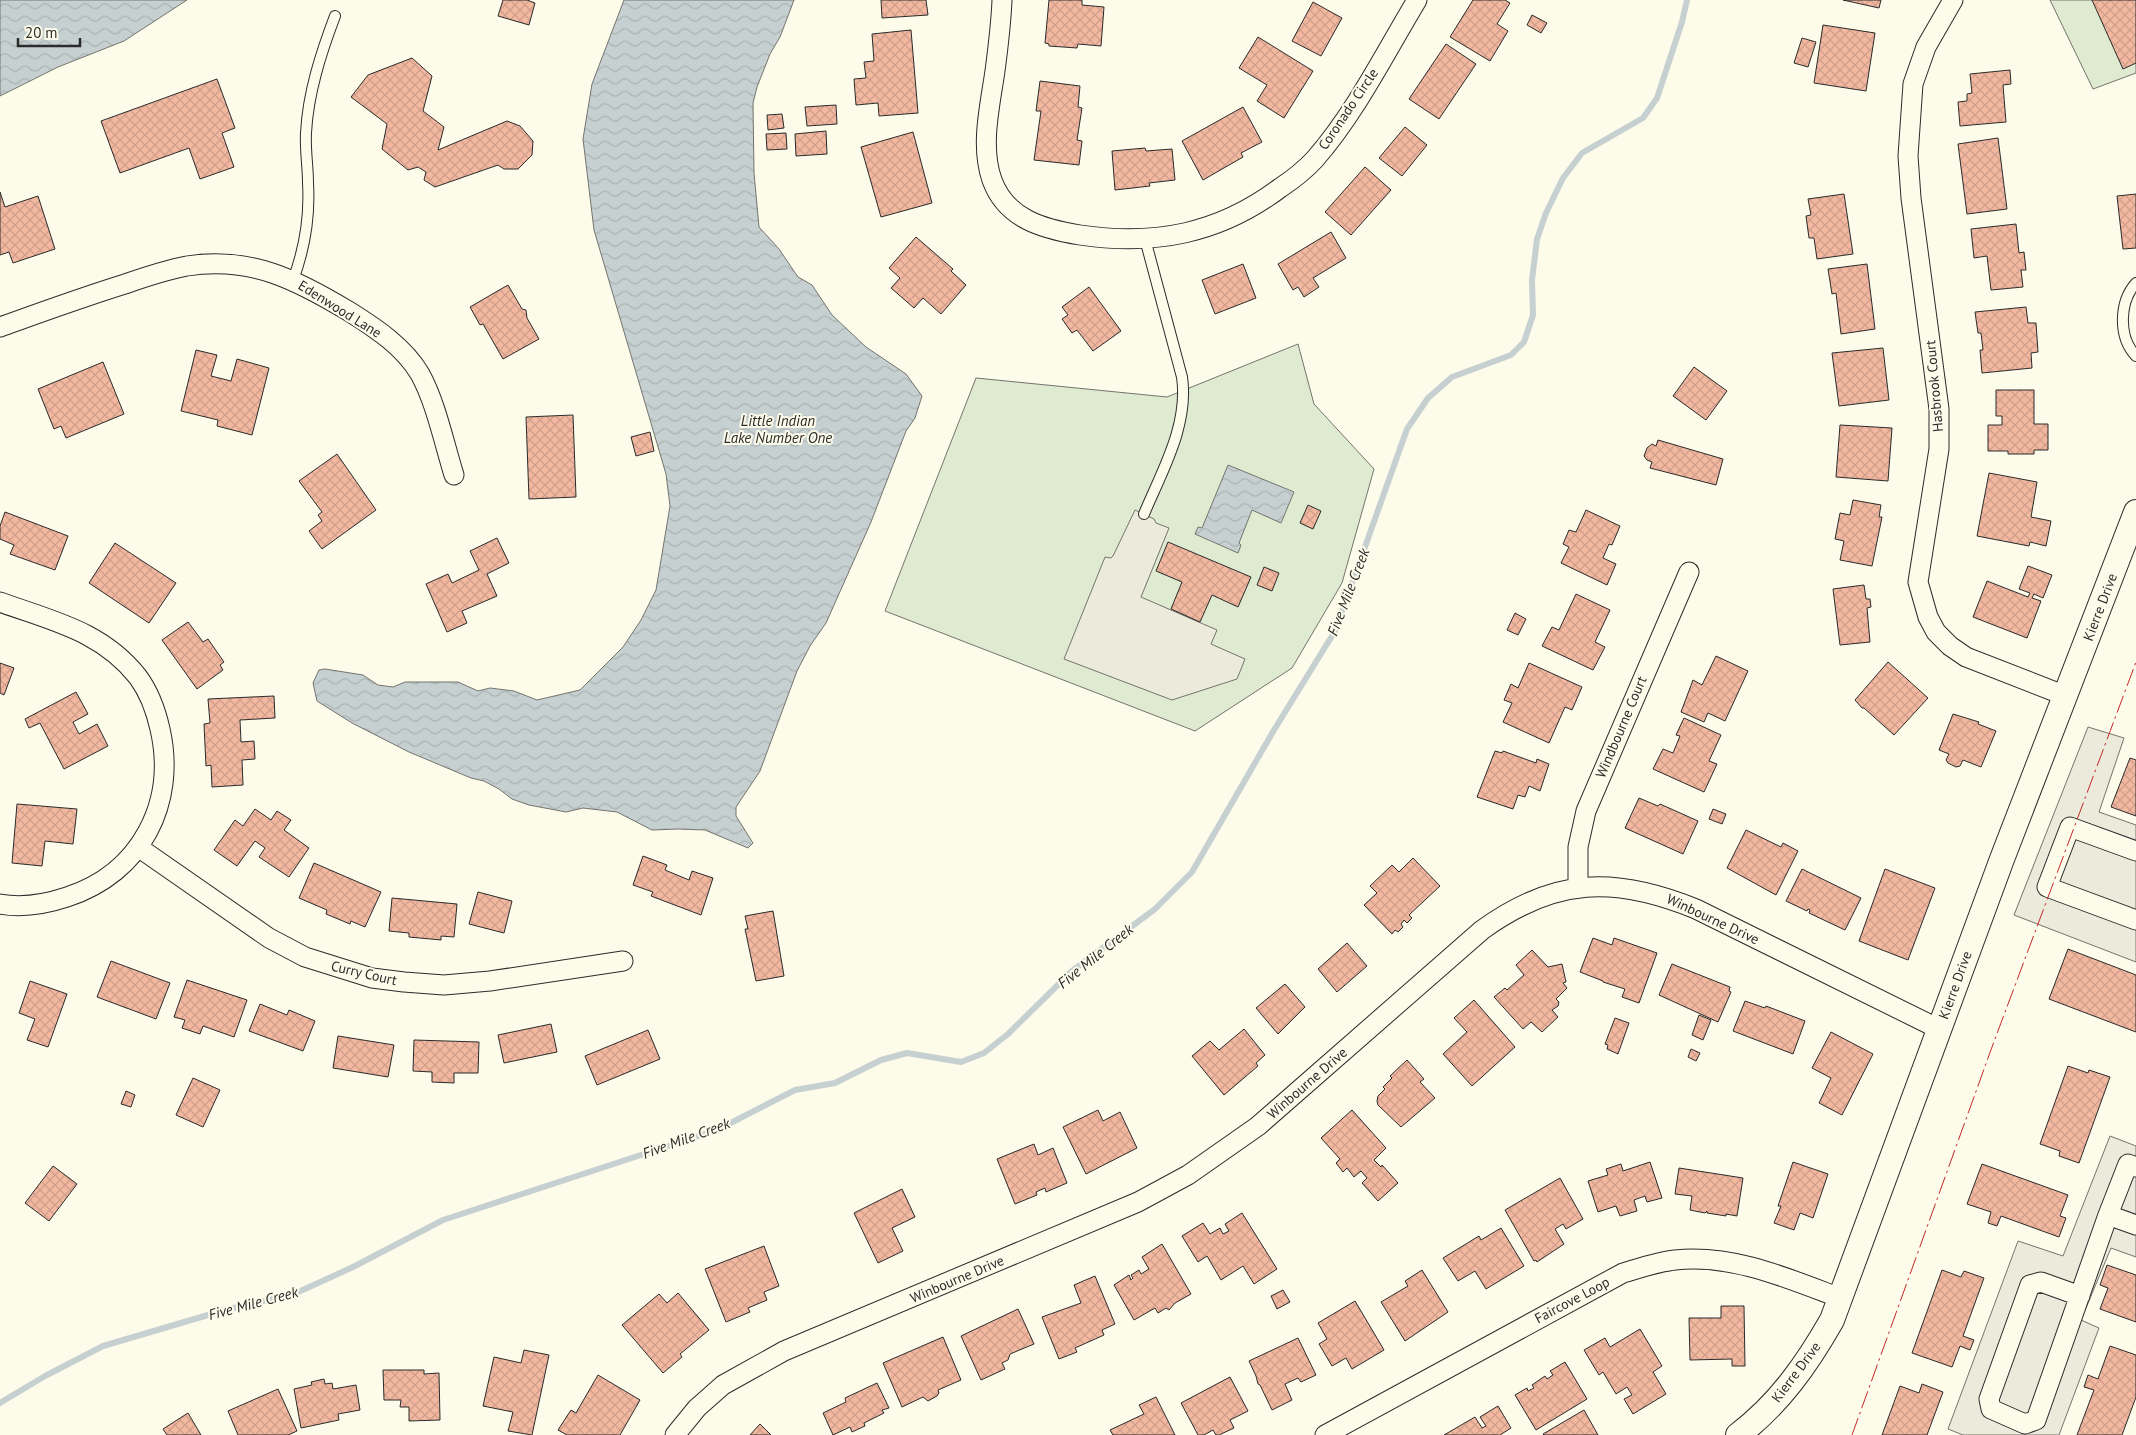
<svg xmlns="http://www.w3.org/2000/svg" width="2136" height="1435" font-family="'PT Sans',sans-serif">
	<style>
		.park { fill: #deebd1; stroke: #74746e }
		.parking { fill: #eceadb; stroke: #74746e }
		.water { fill: url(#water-waves); stroke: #74746e }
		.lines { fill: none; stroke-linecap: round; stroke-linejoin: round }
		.stream { stroke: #c7d0d0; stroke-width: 6 }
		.building { fill: url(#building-cross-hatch); stroke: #2b2b2b }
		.service-casing { stroke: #2b2b2b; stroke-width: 12 }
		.minor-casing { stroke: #2b2b2b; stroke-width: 21 }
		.tertiary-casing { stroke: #2b2b2b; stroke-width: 26 }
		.service { stroke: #fdfbea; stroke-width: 10 }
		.minor { stroke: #fdfbea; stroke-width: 19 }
		.tertiary { stroke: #fdfbea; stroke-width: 24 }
		.power { stroke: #c62828; stroke-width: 1; stroke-dasharray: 18 4 2.5 4; stroke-linecap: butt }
		.labels { text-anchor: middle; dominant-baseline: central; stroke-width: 4; stroke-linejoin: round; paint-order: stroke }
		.street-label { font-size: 14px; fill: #2b2b2b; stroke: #fdfbea }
		.water-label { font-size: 15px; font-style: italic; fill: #2b2b2b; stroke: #fdfbea }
	</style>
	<defs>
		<pattern id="water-waves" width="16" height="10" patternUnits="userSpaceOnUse" patternTransform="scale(1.25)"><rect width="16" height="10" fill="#c7d0d0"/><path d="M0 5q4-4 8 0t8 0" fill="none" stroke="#abb3b3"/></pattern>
		<pattern id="building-cross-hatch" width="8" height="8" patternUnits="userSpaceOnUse" patternTransform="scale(1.25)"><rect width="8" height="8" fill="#f2b8a0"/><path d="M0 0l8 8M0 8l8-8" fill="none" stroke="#d09e8a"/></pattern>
	</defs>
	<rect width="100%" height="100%" fill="#fdfbea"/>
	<!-- park -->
	<path class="park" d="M2050,0H2136V73L2093,89Z
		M1298,344L1314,404L1374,469L1342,583L1292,668L1195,731L885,611L976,378L1167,397Z"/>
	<!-- parking -->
	<path class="parking" d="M1135,510L1154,519L1156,523L1169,528L1141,597L1217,630L1211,644L1245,659L1237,679L1172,700L1064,659L1105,557L1111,558L1113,556Z
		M2088,727L2124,738L2099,812L2136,825V962L2014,915Z
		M2110,1136L2136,1146V1257L2111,1248L2081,1320L2099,1328L2059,1435H1963L1948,1429L2018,1241L2063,1256Z"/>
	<!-- water -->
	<path class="water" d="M0,0H187L124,41L58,67L0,96Z
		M624,0H794L780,37L770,54L757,87L753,103L754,173L759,227L779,249L798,277L812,285L832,315L866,347L906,374L922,396L915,418L906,431L871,522L826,623L810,646L797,671L760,771L736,807V816L753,843L748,848L705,830L678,829L652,830L617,812L583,808L566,812L529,805L512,799L499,789L484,781L471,778L409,752L352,723L317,701L313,683L319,670L325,669L363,675L378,685L393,687L405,682H458L478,691L490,688L514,691L537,700L580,690L623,647L641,620L656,590L670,506L666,474L594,230L583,139L592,84Z
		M1228,465L1294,492L1281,523L1252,510L1239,543L1241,545L1238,553L1195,534L1198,527L1202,528Z"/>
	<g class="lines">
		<!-- stream -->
		<path class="stream" d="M0,1403L45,1376L103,1346L225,1310L294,1294L353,1267L443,1220L717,1130L795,1090L835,1083L881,1060L907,1053L961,1062L984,1053L1008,1034L1072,971L1155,909L1192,872L1274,730L1335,631L1407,429L1428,398L1452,377L1511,355L1524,342L1533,315L1532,280L1537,239L1546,213L1563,178L1582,153L1643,118L1657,98L1682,22L1687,0"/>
	</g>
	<!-- building -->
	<path class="building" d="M503,0H527L535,3L529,25L498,16Z
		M881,0H926L928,15L882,18Z
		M1049,0H1082V5L1104,7L1101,46L1078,44L1077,48L1049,46V44L1045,43Z
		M1473,0H1505L1510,3L1497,24L1508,31L1490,61L1450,37Z
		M1843,0H1881L1879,8Z
		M2092,0H2136V63L2123,69Z
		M1313,2L1342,18L1321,56L1292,41Z
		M1532,15L1547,23L1541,33L1527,25Z
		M1823,25L1875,33L1866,91L1814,83Z
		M911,30L918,113L879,116L878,103L856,105L854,79L866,78L864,62L874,61L872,34Z
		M1258,37L1313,71L1284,118L1257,101L1267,85L1239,68Z
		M1802,38L1816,42L1808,67L1794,63Z
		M1446,44L1476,64L1439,119L1409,99Z
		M412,58L432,76L423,111L444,127L438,150L507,121L520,126L533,141L532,155L518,169H504L498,165L435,187L424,180L426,172L418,167L408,170L382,149L387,124L351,97L368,75Z
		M2010,70L2011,84L2003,85L2006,122L1960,126L1958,102L1967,101V94L1972,93L1970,74Z
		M217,79L235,128L222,133L234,167L200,179L189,148L120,173L101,121Z
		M1040,81L1080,86L1078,107L1082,108L1077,140L1082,141L1079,165L1034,160L1041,111H1036Z
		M836,105L837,124L807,126L805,107Z
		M1243,107L1262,142L1241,153L1243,157L1203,180L1182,141Z
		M782,114L784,128L768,130L767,115Z
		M1405,127L1427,145L1402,176L1379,158Z
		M826,131L827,154L796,156L795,134Z
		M913,132L932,203L881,217L861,147Z
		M786,133L787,149L767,150L766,134Z
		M1998,138L2007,209L1967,214L1958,144Z
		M1145,148L1146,151L1172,149L1175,180L1149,183L1150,186L1115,190L1112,151Z
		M1365,167L1391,190L1351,235L1325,212Z
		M0,192L5,207L38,196L55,249L13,263L9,252L0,255Z
		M1844,194L1853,254L1817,259L1814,238H1809L1806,216L1811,215L1808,199Z
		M2136,194V248L2123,249L2117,196Z
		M2016,224L2019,253L2024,252L2026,270H2021L2023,287L1991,290L1987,256L1974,258L1971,229Z
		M1331,232L1346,258L1313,278L1319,287L1304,297L1298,287L1293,290L1278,264Z
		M916,237L953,269L951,271L966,285L941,314L923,298L914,308L891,288L900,278L889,268Z
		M1243,264L1256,298L1215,314L1202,280Z
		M1867,264L1875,329L1841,334L1836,293L1832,294L1828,269Z
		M508,285L522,309L526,310L527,318L539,339L503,359L483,324L480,325L470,307Z
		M1089,287L1121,331L1093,351L1077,330L1072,333L1062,319L1068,315L1062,307Z
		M2026,307L2028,323H2036L2038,352L2031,353L2032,368L1982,373L1980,350H1983L1981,333H1978L1975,312Z
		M1883,348L1889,400L1839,406L1832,353Z
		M196,350L217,355L211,376L231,381L237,359L269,368L252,435L217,426L218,420L181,411Z
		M103,362L124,414L66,438L61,426L54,429L38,389Z
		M1694,367L1727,391L1706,420L1673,396Z
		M1996,390H2034V424H2048V450H2034V454H2008V451H1988V425H2002V416H1996Z
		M573,415L576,497L529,499L526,417Z
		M1840,425L1892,428L1888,481L1836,477Z
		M650,432L654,451L636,456L631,437Z
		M1658,440L1723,459L1716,485L1650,468L1652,462L1647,460L1644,456L1647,448L1652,444L1656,446Z
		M337,454L376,510L322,549L309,531L322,521L318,515L322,512L299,481Z
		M1989,473L2037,482L2031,517L2051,521L2046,546L2030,542L2029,546L1977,536Z
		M1853,500L1881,505L1879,517H1882L1872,566L1840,560L1844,541L1835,539L1840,513L1850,515Z
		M1308,505L1321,511L1313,529L1300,523Z
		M1586,510L1620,526L1612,545L1609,544L1603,558L1616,564L1607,585L1561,563L1569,547L1563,544L1569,530L1576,532Z
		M5,512L68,536L55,570L10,554L14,545L0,539V526Z
		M497,538L509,563L487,574L497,596L462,611L467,623L447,632L426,584L448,574L452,583L479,570L470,551Z
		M1168,542L1251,577L1238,607L1212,595L1200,622L1171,609L1182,582L1156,571Z
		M115,543L176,583L149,623L89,583Z
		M2028,566L2052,575L2043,598L2034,594L2032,598L2041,601L2027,638L1973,617L1987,581L2028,597L2030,593L2019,589Z
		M1264,567L1279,573L1272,591L1257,585Z
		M1864,585L1866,599H1870L1871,607L1867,608L1870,642L1840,645L1833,589Z
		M1576,594L1610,610L1595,642L1605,647L1593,670L1542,646L1552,627L1559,630Z
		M1515,613L1526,619L1518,635L1507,630Z
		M188,622L203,642L208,639L224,662L220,665L223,670L197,689L162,640Z
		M1716,656L1748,671L1725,721L1708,713L1704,722L1681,712L1693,680L1702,685Z
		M1888,662L1928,698L1894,735L1864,708H1862L1855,700Z
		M0,663L14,668L4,695L0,693Z
		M1529,663L1582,687L1572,710L1565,707L1549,743L1503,722L1512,703L1504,700L1511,684L1518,688Z
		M76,692L88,714L73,722L79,734L97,724L108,746L64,769L40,723L29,728L25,719Z
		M274,696L275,718L240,720L241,742L254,741L255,759L242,760L243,785L212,787L211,765L206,766L204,724L210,723L208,699Z
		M1953,714L1979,722L1978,724L1996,731L1981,767L1963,760L1960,766L1956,767L1948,763L1946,760L1949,754L1939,750Z
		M1684,718L1721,735L1709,761L1717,764L1704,792L1653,769L1663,749L1673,753L1680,736L1676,735Z
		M1495,751L1502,753L1503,751L1536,763L1537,759L1549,764L1540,791L1529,786L1525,797L1518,795L1513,809L1477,797Z
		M2130,758L2136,760V816L2111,807Z
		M1639,798L1658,806L1660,804L1698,821L1683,854L1625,828Z
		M17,804L77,809L73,844L45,841L42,866L12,863Z
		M255,809L271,820L277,811L291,820L284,830L309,848L289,877L259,857L265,848L255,841L237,866L214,850L235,820L243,826Z
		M1713,809L1726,814L1722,824L1709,819Z
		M1746,830L1781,847L1783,843L1798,851L1776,895L1727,868Z
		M643,856L667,865L665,870L689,880L692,871L713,878L701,915L651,896L653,892L633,885Z
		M1413,858L1440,886L1409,915L1412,918L1407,923L1404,920L1401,924L1403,927L1398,932L1395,930L1392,934L1364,905L1377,893L1370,886L1392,865L1399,872Z
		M314,863L381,892L365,927L351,921L350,924L326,914L327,910L299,898Z
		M1802,869L1861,898L1845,930L1809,913L1810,910L1808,909L1807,911L1786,901Z
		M1885,869L1935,888L1908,960L1859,941Z
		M478,892L512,901L504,933L469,924Z
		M392,898L457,904L454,937L441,936V940L409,937V933L389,931Z
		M773,911L784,976L756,981L745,929H748L745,916Z
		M1593,938L1612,945L1614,938L1657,953L1639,1003L1622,997L1625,989L1603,982V981L1580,972Z
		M1347,943L1367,966L1337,992L1318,969Z
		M2068,949L2136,975V1032L2049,999Z
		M1532,950L1548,967L1562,964L1566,982L1563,983L1567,988L1556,999L1559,1002L1558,1006L1552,1010L1558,1017L1542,1032L1531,1022L1523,1029L1494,997L1505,988L1507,990L1524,975L1516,965Z
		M111,961L170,983L156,1019L97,997Z
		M1672,964L1730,987L1729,991L1731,992L1718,1022L1659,995Z
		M187,980L247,1000L234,1037L203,1026L200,1034L182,1028L185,1020L174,1017Z
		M30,981L67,994L48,1047L27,1040L35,1019L19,1013Z
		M1285,984L1305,1007L1278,1034L1256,1008Z
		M1474,1000L1515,1047L1472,1086L1443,1054L1467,1032L1454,1018Z
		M1745,1001L1765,1008L1766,1006L1805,1021L1793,1054L1733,1031Z
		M260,1004L287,1015L289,1010L315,1021L303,1051L249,1031Z
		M1699,1015L1711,1020L1703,1040L1692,1035Z
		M1615,1018L1629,1023L1618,1054L1607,1049L1608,1045L1605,1044Z
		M551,1024L557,1052L504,1063L498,1035Z
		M1244,1029L1265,1055L1256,1063L1258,1066L1224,1095L1192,1056L1210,1041L1219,1050Z
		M648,1030L660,1059L597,1085L585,1056Z
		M1831,1032L1873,1054L1842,1115L1819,1103L1831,1078L1812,1068Z
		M338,1036L394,1045L388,1077L333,1068Z
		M414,1040L479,1042L478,1073H454V1083L432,1082V1072L413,1071Z
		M1691,1049L1700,1053L1696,1061L1688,1057Z
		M1407,1060L1424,1079L1420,1082L1435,1098L1401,1127L1378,1105L1377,1101L1378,1096L1385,1089L1383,1087L1392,1078L1390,1076Z
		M2068,1066L2088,1073L2089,1070L2110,1077L2079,1163L2059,1156L2060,1151L2040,1144Z
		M193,1078L220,1090L203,1127L176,1115Z
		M126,1091L135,1095L131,1107L121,1104Z
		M1098,1110L1103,1121L1120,1112L1137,1148L1086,1174L1063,1127Z
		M1352,1110L1386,1148L1374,1160L1381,1167L1382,1165L1398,1183L1378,1201L1362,1183L1367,1178L1361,1171L1354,1177L1347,1168L1343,1172L1336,1163L1340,1159L1321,1138Z
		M1034,1144L1038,1155L1053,1148L1067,1183L1046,1192L1045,1188L1036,1192L1037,1195L1015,1204L997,1159Z
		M1650,1162L1662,1198L1647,1202L1645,1196L1634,1200L1637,1211L1620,1216L1616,1206L1598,1212L1588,1181L1608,1175L1606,1169L1621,1164L1623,1171Z
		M1793,1162L1828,1174L1813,1218L1800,1213L1794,1230L1774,1223L1781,1206H1778Z
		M1982,1164L2068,1195L2060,1216L2066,1218L2059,1237L2001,1216L1997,1226L1988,1223L1991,1212L1967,1204Z
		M53,1166L77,1184L49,1221L25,1203Z
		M1679,1168L1743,1178L1737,1216L1726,1214V1216L1707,1213V1211L1705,1213L1690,1210L1692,1196L1675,1194Z
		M1560,1178L1583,1219L1566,1229L1563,1224L1555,1229L1564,1244L1537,1262L1536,1260L1534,1261L1505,1210Z
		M902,1189L915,1217L892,1228L903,1251L878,1263L854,1213Z
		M1242,1213L1277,1269L1254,1284L1243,1266L1221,1280L1207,1256L1198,1262L1182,1236L1203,1223L1210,1234L1220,1228L1223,1234L1229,1231L1225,1224Z
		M1501,1228L1524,1266L1486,1289L1475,1271L1458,1281L1443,1258L1479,1236L1481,1240Z
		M1162,1244L1191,1294L1175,1303L1169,1310L1166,1308L1158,1313L1155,1308L1134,1320L1114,1285L1129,1275L1131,1280L1133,1278L1131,1275L1139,1270L1141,1274L1149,1269L1142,1257Z
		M764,1246L779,1286L764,1292L767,1300L748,1308L750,1312L726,1322L705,1269Z
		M2107,1265L2136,1275V1322L2100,1309L2108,1288L2100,1285Z
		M1422,1270L1448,1312L1405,1341L1381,1302L1408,1286L1405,1281Z
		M1942,1270L1961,1277L1964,1271L1984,1278L1963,1336L1974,1340L1970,1350L1960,1346L1952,1367L1912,1353Z
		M1095,1276L1115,1324L1102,1330L1104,1335L1075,1348L1077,1352L1059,1359L1042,1317L1081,1303L1074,1285Z
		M1283,1290L1290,1302L1277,1309L1271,1296Z
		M678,1293L709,1330L680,1354L682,1357L663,1373L622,1325L659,1294L667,1303Z
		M1355,1301L1384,1350L1352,1369L1346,1358L1332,1366L1319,1344L1327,1339L1318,1323Z
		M1721,1306H1744L1745,1366H1732V1359L1690,1360L1689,1318H1721Z
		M1018,1309L1034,1344L1010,1354L1008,1360L1002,1363L1005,1369L981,1380L961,1336Z
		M1640,1329L1662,1366L1653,1372L1666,1394L1633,1414L1624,1399L1632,1395L1627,1387L1616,1394L1603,1372L1599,1375L1584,1350L1605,1338L1610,1347Z
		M943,1337L961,1380L938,1390L939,1393L937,1396L928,1401L923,1397L902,1407L883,1363Z
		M1298,1338L1316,1375L1301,1382L1298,1378L1285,1384L1292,1400L1272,1410L1260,1385L1258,1384L1256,1376L1249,1361Z
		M2110,1346L2136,1355V1397L2122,1435H2077L2094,1390L2084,1387L2088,1375L2098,1379Z
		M524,1350L549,1355L532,1435L508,1431L513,1412L483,1406L494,1357L521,1363Z
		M1565,1362L1587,1399L1536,1430L1515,1395L1527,1388L1528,1391L1534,1388L1532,1385L1545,1376L1547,1379L1553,1375L1550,1371Z
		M383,1370H424V1374L439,1373L440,1420L409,1421V1407H400L401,1400H384Z
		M598,1375L640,1400L620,1435H567L558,1430L571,1410L576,1413Z
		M1230,1377L1248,1411L1230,1420L1234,1428L1219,1435H1216L1213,1430L1204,1435H1198L1181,1403Z
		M324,1379L325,1384L332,1383L333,1389L356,1385L360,1410L338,1414L339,1420L301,1428L294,1389L312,1385L311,1382Z
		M877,1383L889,1408L882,1410L884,1413L864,1423L865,1426L852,1432L850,1427L833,1435L823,1413L846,1402L845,1398Z
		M1922,1384L1943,1392L1927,1435H1882L1900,1386L1919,1393Z
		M278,1389L297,1431L288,1435H238L228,1411Z
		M1156,1397L1175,1435H1113L1110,1430L1144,1414L1139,1405Z
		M1498,1406L1511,1428L1500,1435H1444L1475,1417L1482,1428L1486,1426L1480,1417Z
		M1584,1410L1598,1435H1544L1543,1434Z
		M188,1413L201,1435H167L163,1429Z
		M760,1424L771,1435H750Z"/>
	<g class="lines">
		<!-- service casing -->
		<g class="service-casing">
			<path id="service" d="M293,280C305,248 310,217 308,183C308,166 305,150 306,133C308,93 321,53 335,16
				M2136,283C2119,302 2118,337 2136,356
				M1144,514C1162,471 1189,425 1182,377L1145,239"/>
		</g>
		<!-- minor casing -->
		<g class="minor-casing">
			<path id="minor" d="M1002,0C1001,24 998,48 995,71C990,106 980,146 992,180C1006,219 1043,229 1080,235C1154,246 1219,234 1280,188C1292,180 1305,170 1315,159C1356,112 1385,53 1417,0
				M1953,0L1926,47L1913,84L1908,156L1911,198L1939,409V449L1918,582L1928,617L1936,632L1950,646L1966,657L2066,696
				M0,327C42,312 83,297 125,284C145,277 166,270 187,266C251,256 297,280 350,312C377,329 404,347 420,374C436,403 444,443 454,475
				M0,602C52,621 102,631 138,677C149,692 156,711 160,729C177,803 141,873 67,897C46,904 22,908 0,904
				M138,847L269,938L305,957L372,978L404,982L444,985L490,981L623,961
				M2136,851L2070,827L2047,887L2136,920
				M1578,888V847L1586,811L1689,572
				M2108,1215L2128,1164L2136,1167
				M2080,1296L2041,1282L2030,1285L1989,1399L1991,1409L2025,1424L2036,1420L2108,1215L2136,1225
				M675,1435L697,1408L723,1385L784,1351L1138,1202L1188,1175L1258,1126L1482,930C1555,877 1615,876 1696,909L1939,1029
				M1325,1435L1623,1273C1640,1268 1657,1262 1675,1260C1733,1254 1787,1278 1840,1298"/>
		</g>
		<!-- tertiary casing -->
		<g class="tertiary-casing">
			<path id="tertiary" d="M1738,1435C1779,1404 1807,1364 1832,1320L2002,859L2136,512"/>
		</g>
		<!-- service -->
		<use href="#service" class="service"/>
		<!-- minor -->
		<use href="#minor" class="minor"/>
		<!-- tertiary -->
		<use href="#tertiary" class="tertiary"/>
		<!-- power -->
		<path class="power" d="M1852,1435L1992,1047L2136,662"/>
	</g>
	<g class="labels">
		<!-- street labels -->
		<g class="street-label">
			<text transform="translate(1348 109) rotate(-56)">Coronado Circle</text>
			<text transform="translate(340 309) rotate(32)">Edenwood Lane</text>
			<text transform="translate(1934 386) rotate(-95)">Hasbrook Court</text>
			<text transform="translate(2100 607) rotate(-69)">Kierre Drive</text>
			<text transform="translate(1621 727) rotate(-67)">Windbourne Court</text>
			<text transform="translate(1713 919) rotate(25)">Winbourne Drive</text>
			<text transform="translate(364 973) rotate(13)">Curry Court</text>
			<text transform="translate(1955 985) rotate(-70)">Kierre Drive</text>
			<text transform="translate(1307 1083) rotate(-41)">Winbourne Drive</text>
			<text transform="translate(957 1279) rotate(-23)">Winbourne Drive</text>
			<text transform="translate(1572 1300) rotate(-28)">Faircove Loop</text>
			<text transform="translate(1796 1372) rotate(-53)">Kierre Drive</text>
		</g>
		<!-- water labels -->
		<g class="water-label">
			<text x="778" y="420">Little Indian<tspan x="778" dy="17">Lake Number One</tspan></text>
			<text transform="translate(1348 592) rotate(-69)">Five Mile Creek</text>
			<text transform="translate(1095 956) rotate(-39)">Five Mile Creek</text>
			<text transform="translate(686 1138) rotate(-20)">Five Mile Creek</text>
			<text transform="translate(253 1303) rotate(-15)">Five Mile Creek</text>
		</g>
	</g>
	<!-- scale -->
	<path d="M18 38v8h62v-8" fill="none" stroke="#2b2b2b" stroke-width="2.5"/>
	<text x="25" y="38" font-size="15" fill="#2b2b2b" stroke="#fdfbea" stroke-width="4" paint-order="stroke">20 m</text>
</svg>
